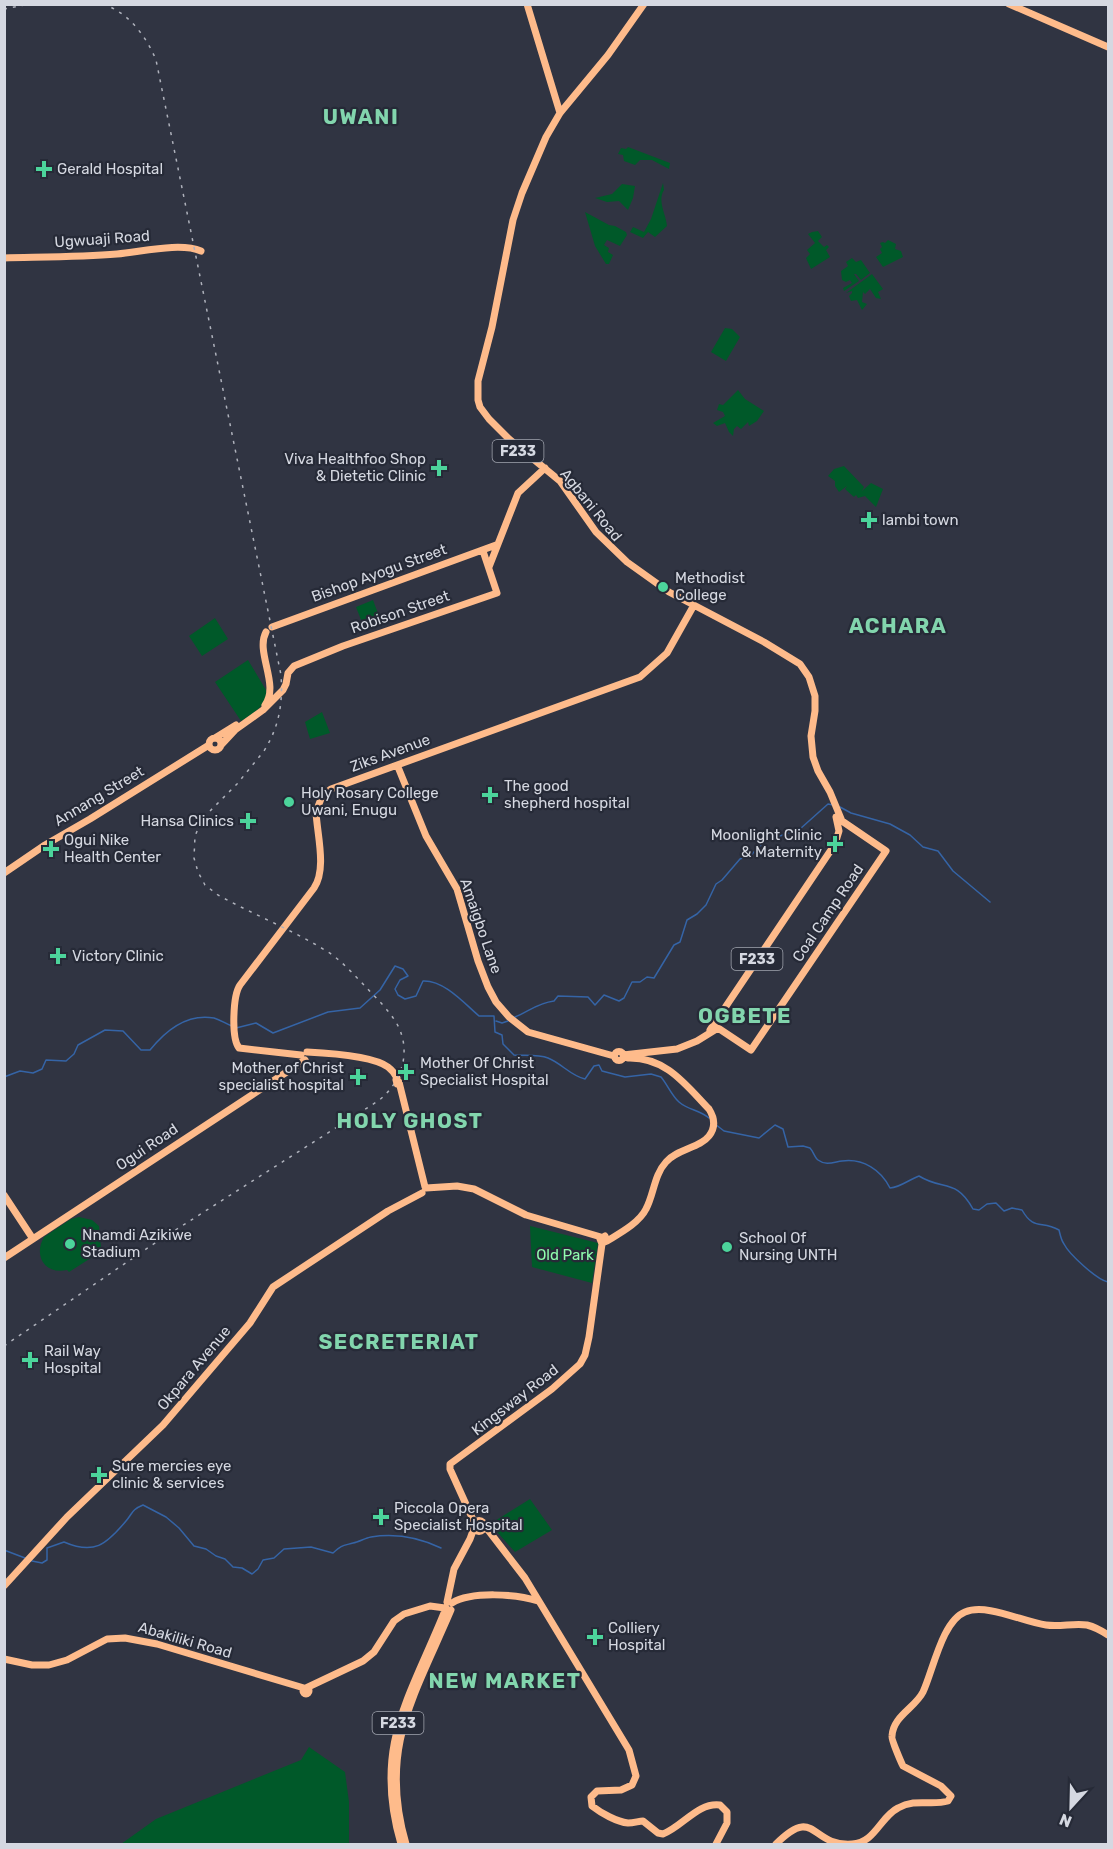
<svg xmlns="http://www.w3.org/2000/svg" width="1113" height="1849" font-family="Rubik,sans-serif">
	<style>
		.green { fill: #005929 }
		.lines { fill: none; stroke-linecap: round; stroke-linejoin: round }
		.stream { stroke: #3564a6; stroke-width: 1.5 }
		.major { stroke: #febb8b; stroke-width: 7 }
		.rail { stroke: #afb2bc; stroke-width: 1.5; stroke-dasharray: 3 6; stroke-linecap: butt }
		.major-bridge { stroke: #febb8b; stroke-width: 7 }
		.poi-dot { fill: #4cd49b; stroke: #262a37; stroke-width: 2 }
		.labels { text-anchor: middle; dominant-baseline: central; stroke-width: 4.5; stroke-linejoin: round; paint-order: stroke }
		.shield { fill: #262a37; stroke: #a0a4ae; stroke-width: 1.5 }
		.shield-label { font-size: 14px; font-weight: bold; fill: #d5d8e1 }
		.poi-label { font-size: 15px; fill: #d5d8e1; stroke: #262a37; text-anchor: start }
		.street-label { font-size: 15px; fill: #d5d8e1; stroke: #262a37 }
		.park-label { font-size: 15px; fill: #90fdae; stroke: #262a37 }
		.district-label { font-size: 21px; font-weight: bold; letter-spacing: 1.5px; fill: #82d5ad; stroke: #262a37 }
	</style>
	<rect width="100%" height="100%" fill="#303442"/>
	<!-- green -->
	<path class="green" d="M628,147L670,163L669,169L652,160H640L635,165L624,161L623,155L618,154L621,148L626,149Z
		M663,183L664,190C657,201 666,214 667,226L655,237L648,232L643,238L630,232L633,227L644,232L651,219Z
		M622,184L635,186L633,198L628,210L619,201L607,202L595,198L612,194Z
		M585,212L609,225L615,226L626,232L627,235L620,246L607,240L604,245L609,248L608,252L613,255L609,264H606L595,246Z
		M818,231L822,237L818,241L824,247L827,245L829,247L826,250L830,257L811,269L806,258L810,254L807,250L815,243L808,234L812,232Z
		M888,240L896,244L895,249L901,251L903,257L883,267L876,257L882,253L880,249L882,247L880,243L883,242L885,243Z
		M852,258L856,262L861,260L870,273L861,280L856,274H854L859,281L844,291L843,288L852,283L850,280L846,282L842,280L841,271L848,266L846,262Z
		M872,274L883,289L878,292L881,299L876,298L870,289L865,294L863,292L862,302L867,304L862,310L857,300L851,301L849,296L852,293V291L846,293Z
		M725,328L732,329L740,337L726,361L711,352Z
		M738,390L745,399L764,411L757,421L749,426L748,422L741,429L737,426L734,429L733,436L729,432L725,423L717,426L713,423L725,416L723,412L717,410L719,404L723,405Z
		M844,466L864,487L862,491L871,483L883,489L876,507L865,496L858,498L856,495L854,497L845,489L847,486L839,492L835,486V481L828,476L834,469Z
		M373,600L382,624L365,630L356,607Z
		M215,618L228,639L202,656L189,636Z
		M248,660L266,690C267,707 253,713 241,721L215,682Z
		M322,712L330,733L310,739L305,722Z
		M79,1217L92,1220L99,1226L101,1247L94,1256L69,1272L67,1270C45,1275 33,1256 44,1237L71,1219Z
		M530,1226L598,1243L592,1283L532,1267Z
		M530,1499L552,1530L515,1552L490,1524Z
		M309,1747L345,1772L349,1802V1844H121L156,1819L301,1760Z"/>
	<g class="lines">
		<!-- stream -->
		<path class="stream" d="M840,807L851,813L890,824L910,835L923,847L938,851L953,871L990,902
			M515,1017C529,1011 538,1003 554,1001L558,996L588,997L595,1005L604,995L619,1001L624,998L632,982H640L647,977L654,978L674,945L680,942L687,920L697,914L706,905L716,884L722,880L740,859L752,854L765,841L800,829L828,804L833,805
			M496,1021L502,1023L508,1021
			M236,1028L256,1023L273,1033L328,1012L360,1008L380,990L395,966L403,969L408,976L400,980L395,989L398,995L405,999L416,996L423,981C444,980 464,1003 479,1016H494L495,1032L502,1035L503,1044L514,1055C524,1056 538,1054 548,1058C561,1063 571,1076 585,1079L594,1066L599,1065L602,1071L625,1077L651,1074L661,1077C667,1084 672,1096 679,1102C688,1110 700,1110 709,1118
			M4,1077L20,1071L33,1073L42,1069L46,1060L66,1061L74,1054L78,1045L105,1030L123,1031L141,1050H150C166,1030 187,1013 214,1018C221,1020 226,1024 232,1026
			M715,1124L724,1131L759,1138L775,1125L783,1129L788,1147L803,1146L810,1148C813,1151 815,1158 818,1160C826,1166 834,1162 842,1161C863,1158 881,1170 890,1188C901,1187 908,1180 919,1176C943,1191 956,1178 973,1209L979,1210L987,1204L996,1203L1004,1211L1012,1208L1022,1210C1034,1231 1041,1220 1059,1230C1060,1234 1061,1240 1064,1244C1069,1254 1097,1280 1108,1282
			M4,1550L25,1558
			M32,1561L42,1563L47,1560V1548L64,1542C94,1555 106,1545 126,1521C133,1513 131,1510 143,1505L166,1517L179,1528L194,1546L206,1549L216,1556L225,1559L233,1567L242,1568L252,1574L258,1569L263,1560L274,1558L284,1549L311,1547L333,1553C342,1545 342,1546 353,1543C359,1542 365,1538 371,1537C395,1533 420,1538 441,1548"/>
		<!-- major -->
		<path class="major" d="M527,4L560,113
			M1009,4L1108,47
			M4,258C41,257 82,257 117,254C141,252 180,242 201,251
			M489,567L518,493L545,468
			M272,627L496,545
			M265,705C280,685 255,652 266,632
			M215,738L236,725
			M209 744a6 6 0 1 1 12 0a6 6 0 1 1-12 0Z
			M221,745L235,730L263,710L283,690L286,684L288,673L294,666L343,646L497,593L483,551
			M398,767L426,836L457,889L478,961L488,987L496,1002L509,1017L528,1032L614,1056
			M4,873L45,845L90,819L209,745
			M710,1030L835,844L839,831L836,817
			M614.5 1056a4.5 4.5 0 1 1 9 0a4.5 4.5 0 1 1-9 0Z
			M307,1052C327,1053 373,1056 388,1067C392,1070 395,1074 397,1078
			M301,1055L239,1048C231,1038 233,995 240,985L314,888C327,869 317,834 316,812L322,796L331,789L640,677L667,653L694,605
			M623,1055L677,1049L697,1041L718,1028L751,1050L886,851L842,821L830,792L818,771L813,757L811,736L815,711V696L809,677L800,664L764,642L669,592L627,562L596,532L560,481L509,439L489,419L480,407L478,400V381L492,327L513,220L522,193L546,137L560,113L608,55L644,4
			M399,1082L425,1187
			M426,1188L457,1186L474,1189L526,1215L601,1237
			M4,1195L33,1239
			M607,1241C620,1233 639,1223 646,1209C654,1194 654,1175 666,1162C677,1149 700,1148 709,1136C716,1127 714,1117 709,1109C685,1084 666,1057 628,1058
			M4,1258L305,1060
			M473.5 1526a5.5 5.5 0 1 1 11 0a5.5 5.5 0 1 1-11 0Z
			M474,1522L450,1469V1464L552,1389L580,1364L585,1355L589,1337L602,1244L600,1239L605,1236L607,1241L602,1243
			M485,1526L525,1578L629,1750L636,1776L632,1785L621,1790L597,1791L591,1797L592,1806C601,1813 617,1822 628,1823C634,1823 639,1821 643,1821L658,1833L663,1834C682,1827 698,1802 720,1805L727,1812V1823L716,1844
			M4,1586L67,1517L163,1425L250,1323L273,1287L388,1211L422,1193
			M447,1602L454,1569L470,1539L474,1528
			M452,1603C472,1591 516,1594 538,1601
			M4,1659L32,1665H49L67,1660L107,1639L125,1638L157,1644L304,1688
			M303 1691a3 3 0 1 1 6 0a3 3 0 1 1-6 0Z
			M306,1688L363,1661L374,1652L394,1621L404,1614L430,1606L445,1608
			M401,1844C372,1745 411,1696 446,1608
			M406,1844C378,1748 415,1695 451,1610
			M776,1844C816,1804 810,1847 852,1844C875,1843 880,1817 898,1808C916,1798 931,1806 948,1801L951,1796L941,1786L903,1766C901,1762 891,1739 892,1736C893,1716 915,1708 923,1692C933,1671 942,1621 965,1612C987,1603 1023,1622 1046,1625C1060,1627 1074,1623 1087,1625C1095,1627 1102,1631 1108,1635"/>
		<!-- rail -->
		<path class="rail" d="M4,9L30,4
			M4,1346L152,1245L378,1101C402,1083 412,1051 397,1024C389,1010 376,998 365,986C353,974 342,961 328,952C293,930 254,915 218,895L205,885L198,872L194,858L195,836L200,824L207,814L237,784L264,751C279,727 283,704 281,675L156,60C146,36 129,13 103,4"/>
		<!-- major-bridge -->
		<path class="major-bridge" d="M396,1080L397,1084"/>
	</g>
	<!-- markers -->
	<g class="poi-dot">
		<path d="M41 160h6v6h6v6h-6v6h-6v-6h-6v-6h6z"/>
		<path d="M436 459h6v6h6v6h-6v6h-6v-6h-6v-6h6z"/>
		<path d="M866 511h6v6h6v6h-6v6h-6v-6h-6v-6h6z"/>
		<circle cx="663" cy="587" r="6"/>
		<path d="M487 786h6v6h6v6h-6v6h-6v-6h-6v-6h6z"/>
		<circle cx="289" cy="802" r="6"/>
		<path d="M245 812h6v6h6v6h-6v6h-6v-6h-6v-6h6z"/>
		<path d="M832 835h6v6h6v6h-6v6h-6v-6h-6v-6h6z"/>
		<path d="M48 840h6v6h6v6h-6v6h-6v-6h-6v-6h6z"/>
		<path d="M55 947h6v6h6v6h-6v6h-6v-6h-6v-6h6z"/>
		<path d="M403 1063h6v6h6v6h-6v6h-6v-6h-6v-6h6z"/>
		<path d="M355 1068h6v6h6v6h-6v6h-6v-6h-6v-6h6z"/>
		<circle cx="70" cy="1244" r="6"/>
		<circle cx="727" cy="1247" r="6"/>
		<path d="M27 1351h6v6h6v6h-6v6h-6v-6h-6v-6h6z"/>
		<path d="M96 1466h6v6h6v6h-6v6h-6v-6h-6v-6h6z"/>
		<path d="M378 1508h6v6h6v6h-6v6h-6v-6h-6v-6h6z"/>
		<path d="M592 1628h6v6h6v6h-6v6h-6v-6h-6v-6h6z"/>
	</g>
	<g class="labels">
		<!-- shield labels -->
		<g class="shield">
			<rect x="492.5" y="440" width="51" height="22" rx="4.5"/>
			<rect x="731.5" y="948" width="51" height="22" rx="4.5"/>
			<rect x="372.5" y="1712" width="51" height="22" rx="4.5"/>
		</g>
		<g class="shield-label">
			<text x="518" y="451">F233</text>
			<text x="757" y="959">F233</text>
			<text x="398" y="1723">F233</text>
		</g>
		<!-- poi labels -->
		<g class="poi-label">
			<text x="57" y="169">Gerald Hospital</text>
			<text x="426" y="459" text-anchor="end">Viva Healthfoo Shop<tspan x="426" dy="17">&amp; Dietetic Clinic</tspan></text>
			<text x="882" y="520">lambi town</text>
			<text x="675" y="578">Methodist<tspan x="675" dy="17">College</tspan></text>
			<text x="504" y="786">The good<tspan x="504" dy="17">shepherd hospital</tspan></text>
			<text x="301" y="793">Holy Rosary College<tspan x="301" dy="17">Uwani, Enugu</tspan></text>
			<text x="234" y="821" text-anchor="end">Hansa Clinics</text>
			<text x="822" y="835" text-anchor="end">Moonlight Clinic<tspan x="822" dy="17">&amp; Maternity</tspan></text>
			<text x="64" y="840">Ogui Nike<tspan x="64" dy="17">Health Center</tspan></text>
			<text x="72" y="956">Victory Clinic</text>
			<text x="420" y="1063">Mother Of Christ<tspan x="420" dy="17">Specialist Hospital</tspan></text>
			<text x="344" y="1068" text-anchor="end">Mother of Christ<tspan x="344" dy="17">specialist hospital</tspan></text>
			<text x="82" y="1235">Nnamdi Azikiwe<tspan x="82" dy="17">Stadium</tspan></text>
			<text x="739" y="1238">School Of<tspan x="739" dy="17">Nursing UNTH</tspan></text>
			<text x="44" y="1351">Rail Way<tspan x="44" dy="17">Hospital</tspan></text>
			<text x="112" y="1466">Sure mercies eye<tspan x="112" dy="17">clinic &amp; services</tspan></text>
			<text x="394" y="1508">Piccola Opera<tspan x="394" dy="17">Specialist Hospital</tspan></text>
			<text x="608" y="1628">Colliery<tspan x="608" dy="17">Hospital</tspan></text>
		</g>
		<!-- street labels -->
		<g class="street-label">
			<text transform="translate(102 239) rotate(-4)">Ugwuaji Road</text>
			<text transform="translate(591 505) rotate(51)">Agbani Road</text>
			<text transform="translate(379 573) rotate(-20)">Bishop Ayogu Street</text>
			<text transform="translate(400 612) rotate(-19)">Robison Street</text>
			<text transform="translate(390 753) rotate(-20)">Ziks Avenue</text>
			<text transform="translate(99 796) rotate(-31)">Annang Street</text>
			<text transform="translate(828 913) rotate(-56)">Coal Camp Road</text>
			<text transform="translate(481 926) rotate(71)">Amaigbo Lane</text>
			<text transform="translate(147 1147) rotate(-34)">Ogui Road</text>
			<text transform="translate(194 1368) rotate(-50)">Okpara Avenue</text>
			<text transform="translate(515 1400) rotate(-38)">Kingsway Road</text>
			<text transform="translate(185 1640) rotate(16)">Abakiliki Road</text>
		</g>
		<!-- park labels -->
		<g class="park-label">
			<text x="565" y="1255">Old Park</text>
		</g>
		<!-- district labels -->
		<g class="district-label">
			<text x="361" y="116">UWANI</text>
			<text x="898" y="625">ACHARA</text>
			<text x="745" y="1015">OGBETE</text>
			<text x="410" y="1120">HOLY GHOST</text>
			<text x="399" y="1341">SECRETERIAT</text>
			<text x="505" y="1680">NEW MARKET</text>
		</g>
	</g>
	<!-- border -->
	<rect width="1113" height="1849" fill="none" stroke="#d5d8e1" stroke-width="12"/>
	<!-- north arrow -->
	<g transform="translate(1071 1807) rotate(202)" stroke="#262a37" stroke-width="4.5" paint-order="stroke">
	<path d="M0-4.5L10 22L0 15L-10 22Z" fill="#d5d8e1"/>
	<text y="-9" font-size="16" font-weight="bold" text-anchor="middle" fill="#d5d8e1">N</text>
	</g>
</svg>
